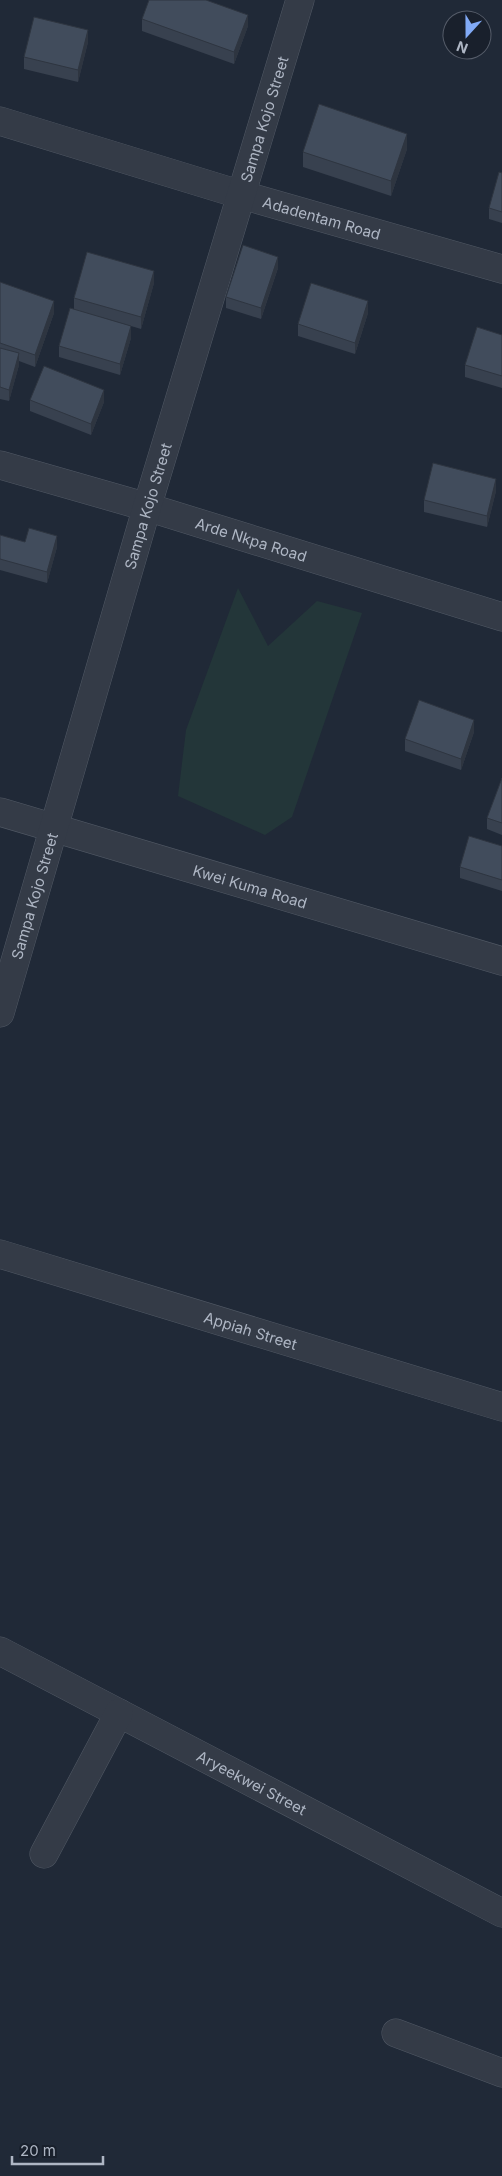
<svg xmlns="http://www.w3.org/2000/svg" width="502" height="2176" font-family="Inter,sans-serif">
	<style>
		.green { fill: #233639 }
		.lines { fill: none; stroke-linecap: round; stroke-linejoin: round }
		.minor-casing { stroke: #515965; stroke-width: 29 }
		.minor { stroke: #343b47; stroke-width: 28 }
		.wall { fill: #38414f }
		.shaded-wall { fill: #2e3540 }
		.building { fill: #414c5c; stroke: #2e3540 }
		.labels { text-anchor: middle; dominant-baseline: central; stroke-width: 4.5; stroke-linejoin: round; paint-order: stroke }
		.street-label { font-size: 15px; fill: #aeb6c4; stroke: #19202c }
	</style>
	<rect width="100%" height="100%" fill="#202937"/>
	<!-- green -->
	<path class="green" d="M238,588L268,646L317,601L362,613L292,817L265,835L178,796L186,730Z"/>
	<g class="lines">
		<!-- minor casing -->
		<g class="minor-casing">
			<g id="minor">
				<path id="s1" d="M0,121L242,195L502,269"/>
				<path id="s2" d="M0,465L147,507L502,617"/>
				<path id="s3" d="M0,812L502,961"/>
				<path id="s4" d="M0,1013L147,507L300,0"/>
				<path id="s5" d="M0,1254L502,1407"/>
				<path id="s6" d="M0,1651L502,1913"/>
				<path d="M44,1854L119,1713"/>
				<path d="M396,2033L502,2073"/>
			</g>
		</g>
		<!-- minor -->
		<use href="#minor" class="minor"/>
	</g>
	<!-- wall -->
	<path class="wall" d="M142,19L248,26L234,64L142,31Z
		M88,42L78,82L24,69V57Z
		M407,149L391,196L303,167V152Z
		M502,173V223L489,219V208Z
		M278,268L261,319L226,308V297Z
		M0,282L54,313L35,367L19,361V365L9,401L0,399Z
		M154,283L141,329L101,317L131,338L120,375L59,357V346L74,309V298Z
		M368,313L355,354L298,336V324Z
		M502,335V388L465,377V365Z
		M30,400L104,402L91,435L30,411Z
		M496,491L487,527L424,512V500Z
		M0,535L25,542L57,547L47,583L0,570Z
		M474,732L461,770L405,751V739Z
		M502,778V835L487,829V818Z
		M502,846V891L460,878V867Z"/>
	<!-- shaded-wall -->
	<path class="shaded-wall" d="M248,15V26L234,64V52Z
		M88,30V42L78,82V70Z
		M407,134V149L391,196V181Z
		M278,257V268L261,319V308Z
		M154,271V283L141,329V317Z
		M54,301V313L35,367V355Z
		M368,301V313L355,354V343Z
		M131,326V338L120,375V364Z
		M19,353V365L9,401V390Z
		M104,390V402L91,435V424Z
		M496,479V491L487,527V516Z
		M57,536V547L47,583V572Z
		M474,720V732L461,770V759Z"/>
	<!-- building -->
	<path class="building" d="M149,0H206L248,15L234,52L142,19Z
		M34,17L88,30L78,70L24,57Z
		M319,104L407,134L391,181L303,152Z
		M499,172L502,173V212L489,208Z
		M243,245L278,257L261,308L226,297Z
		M87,252L154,271L141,317L74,298Z
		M0,282L54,301L35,355L0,343Z
		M311,283L368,301L355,343L298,324Z
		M70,308L131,326L120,364L59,346Z
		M477,327L502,335V376L465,365Z
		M0,348L19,353L9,390L0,387Z
		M44,366L104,390L91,424L30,400Z
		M433,463L496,479L487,516L424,500Z
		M29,528L57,536L47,572L0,559V535L25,542Z
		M419,700L474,720L461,759L405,739Z
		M502,778V823L487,818Z
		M469,836L502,846V880L460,867Z"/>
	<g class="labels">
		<!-- street labels -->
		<g class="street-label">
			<text stroke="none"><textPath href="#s4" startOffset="932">Sampa Kojo Street</textPath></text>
			<text stroke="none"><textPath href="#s1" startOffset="336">Adadentam Road</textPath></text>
			<text stroke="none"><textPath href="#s4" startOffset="528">Sampa Kojo Street</textPath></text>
			<text stroke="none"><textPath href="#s2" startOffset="262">Arde Nkpa Road</textPath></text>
			<text stroke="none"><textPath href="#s3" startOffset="261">Kwei Kuma Road</textPath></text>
			<text stroke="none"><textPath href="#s4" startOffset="122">Sampa Kojo Street</textPath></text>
			<text stroke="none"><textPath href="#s5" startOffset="262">Appiah Street</textPath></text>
			<text stroke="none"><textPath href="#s6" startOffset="284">Aryeekwei Street</textPath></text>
		</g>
	</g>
	<!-- north arrow -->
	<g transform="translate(467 35) rotate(201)"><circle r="24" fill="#19202c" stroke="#555c69"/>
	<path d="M0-4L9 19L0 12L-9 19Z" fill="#81aaf6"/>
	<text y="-8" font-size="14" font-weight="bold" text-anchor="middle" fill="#aeb6c4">N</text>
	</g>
	<!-- scale -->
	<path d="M12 2156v8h91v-8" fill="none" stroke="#aeb6c4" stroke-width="2.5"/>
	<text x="20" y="2156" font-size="15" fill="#aeb6c4" stroke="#19202c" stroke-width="4" paint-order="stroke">20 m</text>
</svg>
